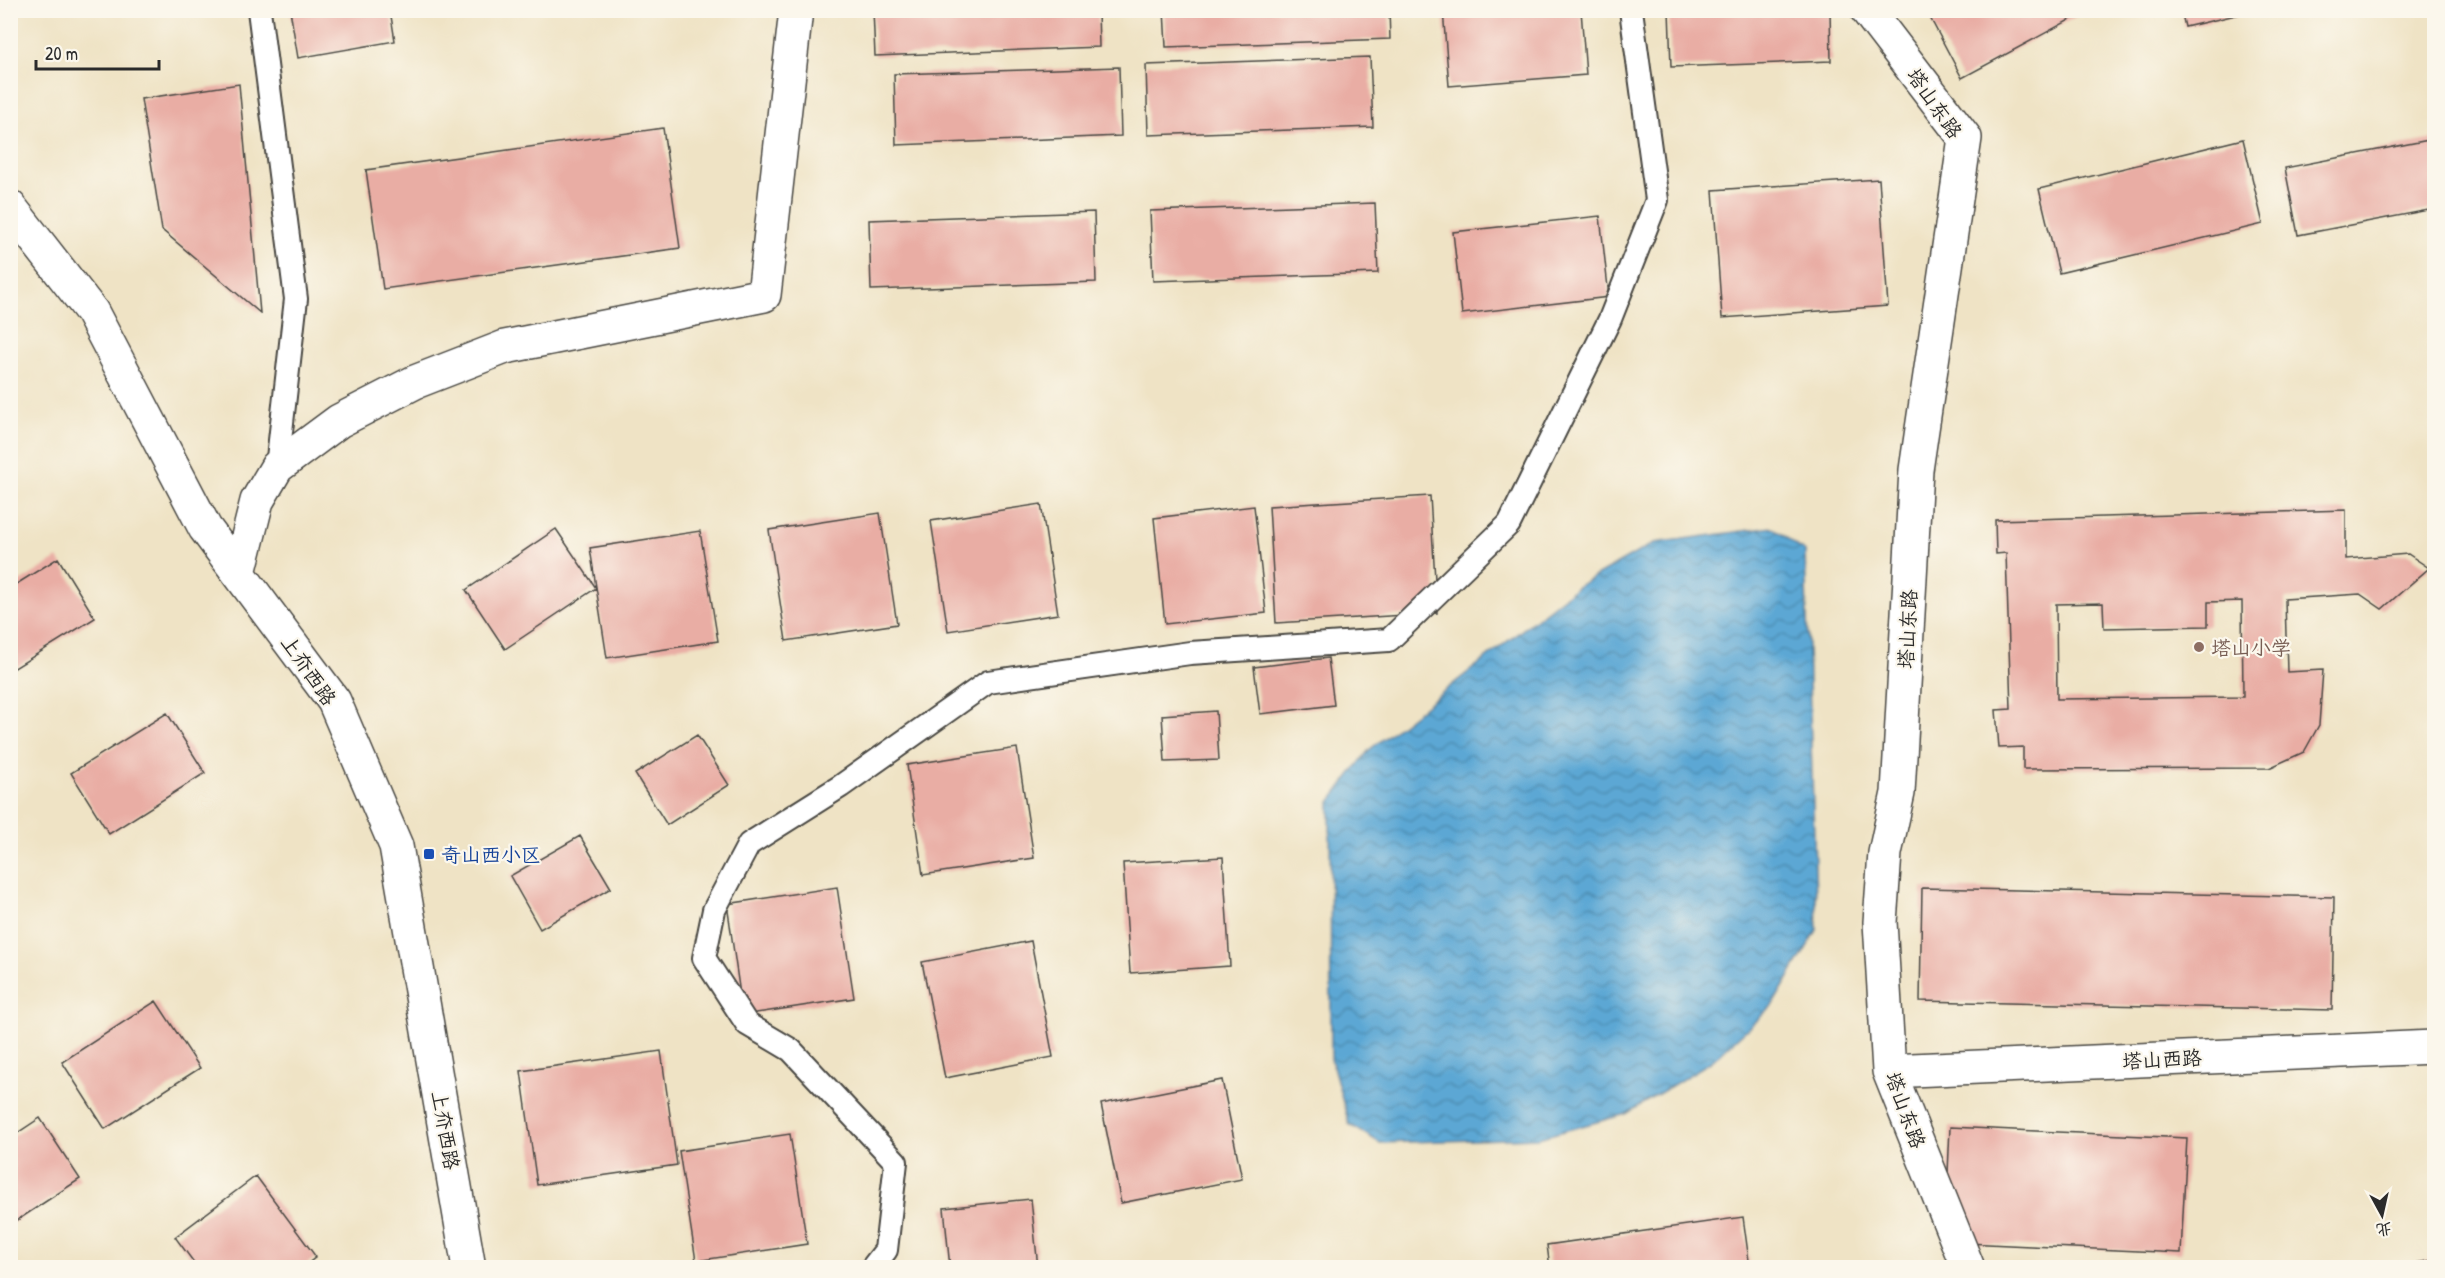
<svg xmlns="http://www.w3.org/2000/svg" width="2445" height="1278" font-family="'Patrick Hand','LXGW WenKai TC',sans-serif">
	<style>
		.water { fill: url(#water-waves); stroke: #436980; stroke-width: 1.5 }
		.building { fill: #e9ada4; fill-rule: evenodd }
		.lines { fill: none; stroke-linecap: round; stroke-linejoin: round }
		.service-casing { stroke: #484742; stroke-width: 26 }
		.minor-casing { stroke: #484742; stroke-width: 36 }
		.service { stroke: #fff; stroke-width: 22 }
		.minor { stroke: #fff; stroke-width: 33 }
		.education-dot { fill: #8d6e63; stroke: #fbf7ec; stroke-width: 2 }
		.transit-dot { fill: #1a4fb4; stroke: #fbf7ec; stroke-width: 2 }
		.labels { text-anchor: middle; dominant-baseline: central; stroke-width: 4.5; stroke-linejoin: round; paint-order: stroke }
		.street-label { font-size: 20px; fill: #2b2b2b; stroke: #fbf7ec }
		.education-label { font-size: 20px; fill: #785e54; stroke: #fbf7ec; text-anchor: start }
		.transit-label { font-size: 20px; fill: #164399; stroke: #fbf7ec; text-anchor: start }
	</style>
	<defs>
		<pattern id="water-waves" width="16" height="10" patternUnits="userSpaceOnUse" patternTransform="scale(1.5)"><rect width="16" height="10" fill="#5ba7d4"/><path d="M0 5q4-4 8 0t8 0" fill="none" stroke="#4b88ac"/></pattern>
	</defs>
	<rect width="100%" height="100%" fill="#fbf7ec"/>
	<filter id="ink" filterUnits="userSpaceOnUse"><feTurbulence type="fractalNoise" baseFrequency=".0167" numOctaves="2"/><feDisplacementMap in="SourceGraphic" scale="12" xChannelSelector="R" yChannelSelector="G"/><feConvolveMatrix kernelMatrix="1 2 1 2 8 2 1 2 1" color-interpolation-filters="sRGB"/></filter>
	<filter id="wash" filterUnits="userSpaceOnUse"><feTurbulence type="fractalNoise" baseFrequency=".008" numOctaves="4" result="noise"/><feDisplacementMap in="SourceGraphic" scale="24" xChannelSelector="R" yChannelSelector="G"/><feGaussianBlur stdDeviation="1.35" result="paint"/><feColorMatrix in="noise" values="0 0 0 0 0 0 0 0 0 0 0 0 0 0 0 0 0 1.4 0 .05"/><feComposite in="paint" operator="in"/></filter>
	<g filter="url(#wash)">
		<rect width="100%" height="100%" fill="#efe3c5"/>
		<!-- water -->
		<path class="water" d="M1772,527L1805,552L1817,930L1772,1006L1712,1061L1626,1114L1538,1138L1380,1143L1349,1124L1331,1059L1330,802L1369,750L1578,586L1654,543Z"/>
		<g id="blocks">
			<!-- building -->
			<path class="building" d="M290,10H390L395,41L298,58Z
				M873,10H1098L1099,47L875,56Z
				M1164,10H1389L1390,39L1166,47Z
				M1443,10H1581L1586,75L1449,86Z
				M1669,10H1830L1831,61L1671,67Z
				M1926,10H2088L1962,78Z
				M2181,10H2253V11L2185,27Z
				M1370,57L1373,127L1148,135L1146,65Z
				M1119,67L1121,136L896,145L894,74Z
				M239,84L260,313L162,230L141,99Z
				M663,128L680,248L383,289L366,170Z
				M2243,139L2263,224L2059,273L2039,189Z
				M2434,139V209L2298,235L2285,168Z
				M1879,179L1888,306L1722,318L1713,190Z
				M1375,203L1378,273L1153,281L1150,211Z
				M1094,212L1096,282L871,290L869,220Z
				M1600,216L1609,297L1462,314L1453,232Z
				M1430,496L1437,613L1276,623L1269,506Z
				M1041,504L1058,614L948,631L931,521Z
				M1254,506L1266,613L1165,624L1154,518Z
				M2346,510V559L2408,554L2429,568L2382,609L2360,594L2285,599L2287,672L2323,670L2319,725L2304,752L2269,768L2023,769V747L1999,748L1996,710L2011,709L2006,553L1996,554L1995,520ZM2242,601L2243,697L2057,699L2056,604L2103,603L2104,628L2208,626V602Z
				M880,513L897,624L786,641L769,530Z
				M556,529L596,588L505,649L466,590Z
				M700,531L718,641L607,658L590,548Z
				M58,558L95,618L10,671V588Z
				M1328,658L1334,705L1260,714L1254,667Z
				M1216,711L1219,760L1165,762L1162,715Z
				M167,713L205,773L109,834L71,773Z
				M697,735L729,785L667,825L635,774Z
				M1017,748L1034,858L923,875L907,765Z
				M580,836L611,888L540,929L510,876Z
				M1223,857L1230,966L1130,973L1123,863Z
				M837,887L854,998L743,1015L727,904Z
				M1922,888L2334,897L2332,1010L1920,1001Z
				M1031,941L1053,1057L945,1078L922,962Z
				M156,1001L200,1068L105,1129L62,1062Z
				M661,1051L677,1165L537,1185L521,1071Z
				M1222,1080L1242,1179L1121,1203L1101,1104Z
				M40,1118L80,1179L10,1225V1138Z
				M1950,1127L2187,1138L2181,1253L1945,1242Z
				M790,1134L807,1244L696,1261L679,1151Z
				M256,1176L316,1257L302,1268H198L175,1237Z
				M1031,1199L1038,1268H950L944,1208Z
				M1743,1217L1750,1268H1550L1547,1245Z
				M2434,1260V1268H2410L2409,1264Z"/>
		</g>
	</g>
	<g filter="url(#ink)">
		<use href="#blocks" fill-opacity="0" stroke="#484742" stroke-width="1.5"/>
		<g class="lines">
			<!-- service casing -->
			<g class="service-casing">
				<path id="service" d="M259,10L296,299L277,467
					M872,1268L886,1250L896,1162L791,1050L747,1024L704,958L714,910L749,844L841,786L988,682L1190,653L1389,640L1509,524L1610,319L1657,200L1631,10"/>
			</g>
			<!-- minor casing -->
			<g class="minor-casing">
				<path id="minor" d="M1867,10L1965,138L1916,470L1898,793L1885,853L1880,922L1889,1071L1968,1268
					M10,207L92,312L205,528L334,701L396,846L469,1268
					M239,573L257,501L277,467L339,421L415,382L505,347L764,295L796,10
					M1889,1071L2434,1047"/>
			</g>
			<!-- service -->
			<use href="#service" class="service"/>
			<!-- minor -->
			<use href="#minor" class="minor"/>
		</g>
	</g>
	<!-- markers -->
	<circle class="education-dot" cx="2199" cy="647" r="6"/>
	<rect class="transit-dot" x="423" y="848" width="12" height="12" rx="3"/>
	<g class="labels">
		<!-- street labels -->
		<g class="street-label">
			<text transform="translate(1935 103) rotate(55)">塔山东路</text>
			<text transform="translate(1907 629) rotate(-87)">塔山东路</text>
			<text transform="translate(309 670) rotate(55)">上夼西路</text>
			<text transform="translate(2162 1059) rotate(-3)">塔山西路</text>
			<text transform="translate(1906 1110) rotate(70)">塔山东路</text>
			<text transform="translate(446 1130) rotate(80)">上夼西路</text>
		</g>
		<!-- education labels -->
		<g class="education-label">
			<text x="2211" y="647">塔山小学</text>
		</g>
		<!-- transit labels -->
		<g class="transit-label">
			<text x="441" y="854">奇山西小区</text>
		</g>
	</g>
	<!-- margin -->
	<rect width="2445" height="1278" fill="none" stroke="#fbf7ec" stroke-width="36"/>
	<!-- north arrow -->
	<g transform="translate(2382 1215) rotate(172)" stroke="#fbf7ec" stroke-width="4.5" paint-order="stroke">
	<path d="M0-4.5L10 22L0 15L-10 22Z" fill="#2b2b2b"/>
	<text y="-9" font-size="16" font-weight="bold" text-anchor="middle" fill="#2b2b2b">北</text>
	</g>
	<!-- scale -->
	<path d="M36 60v9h123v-9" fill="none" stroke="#2b2b2b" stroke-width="3"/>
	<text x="45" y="60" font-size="18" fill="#2b2b2b" stroke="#fbf7ec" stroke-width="4.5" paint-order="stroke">20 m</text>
</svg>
